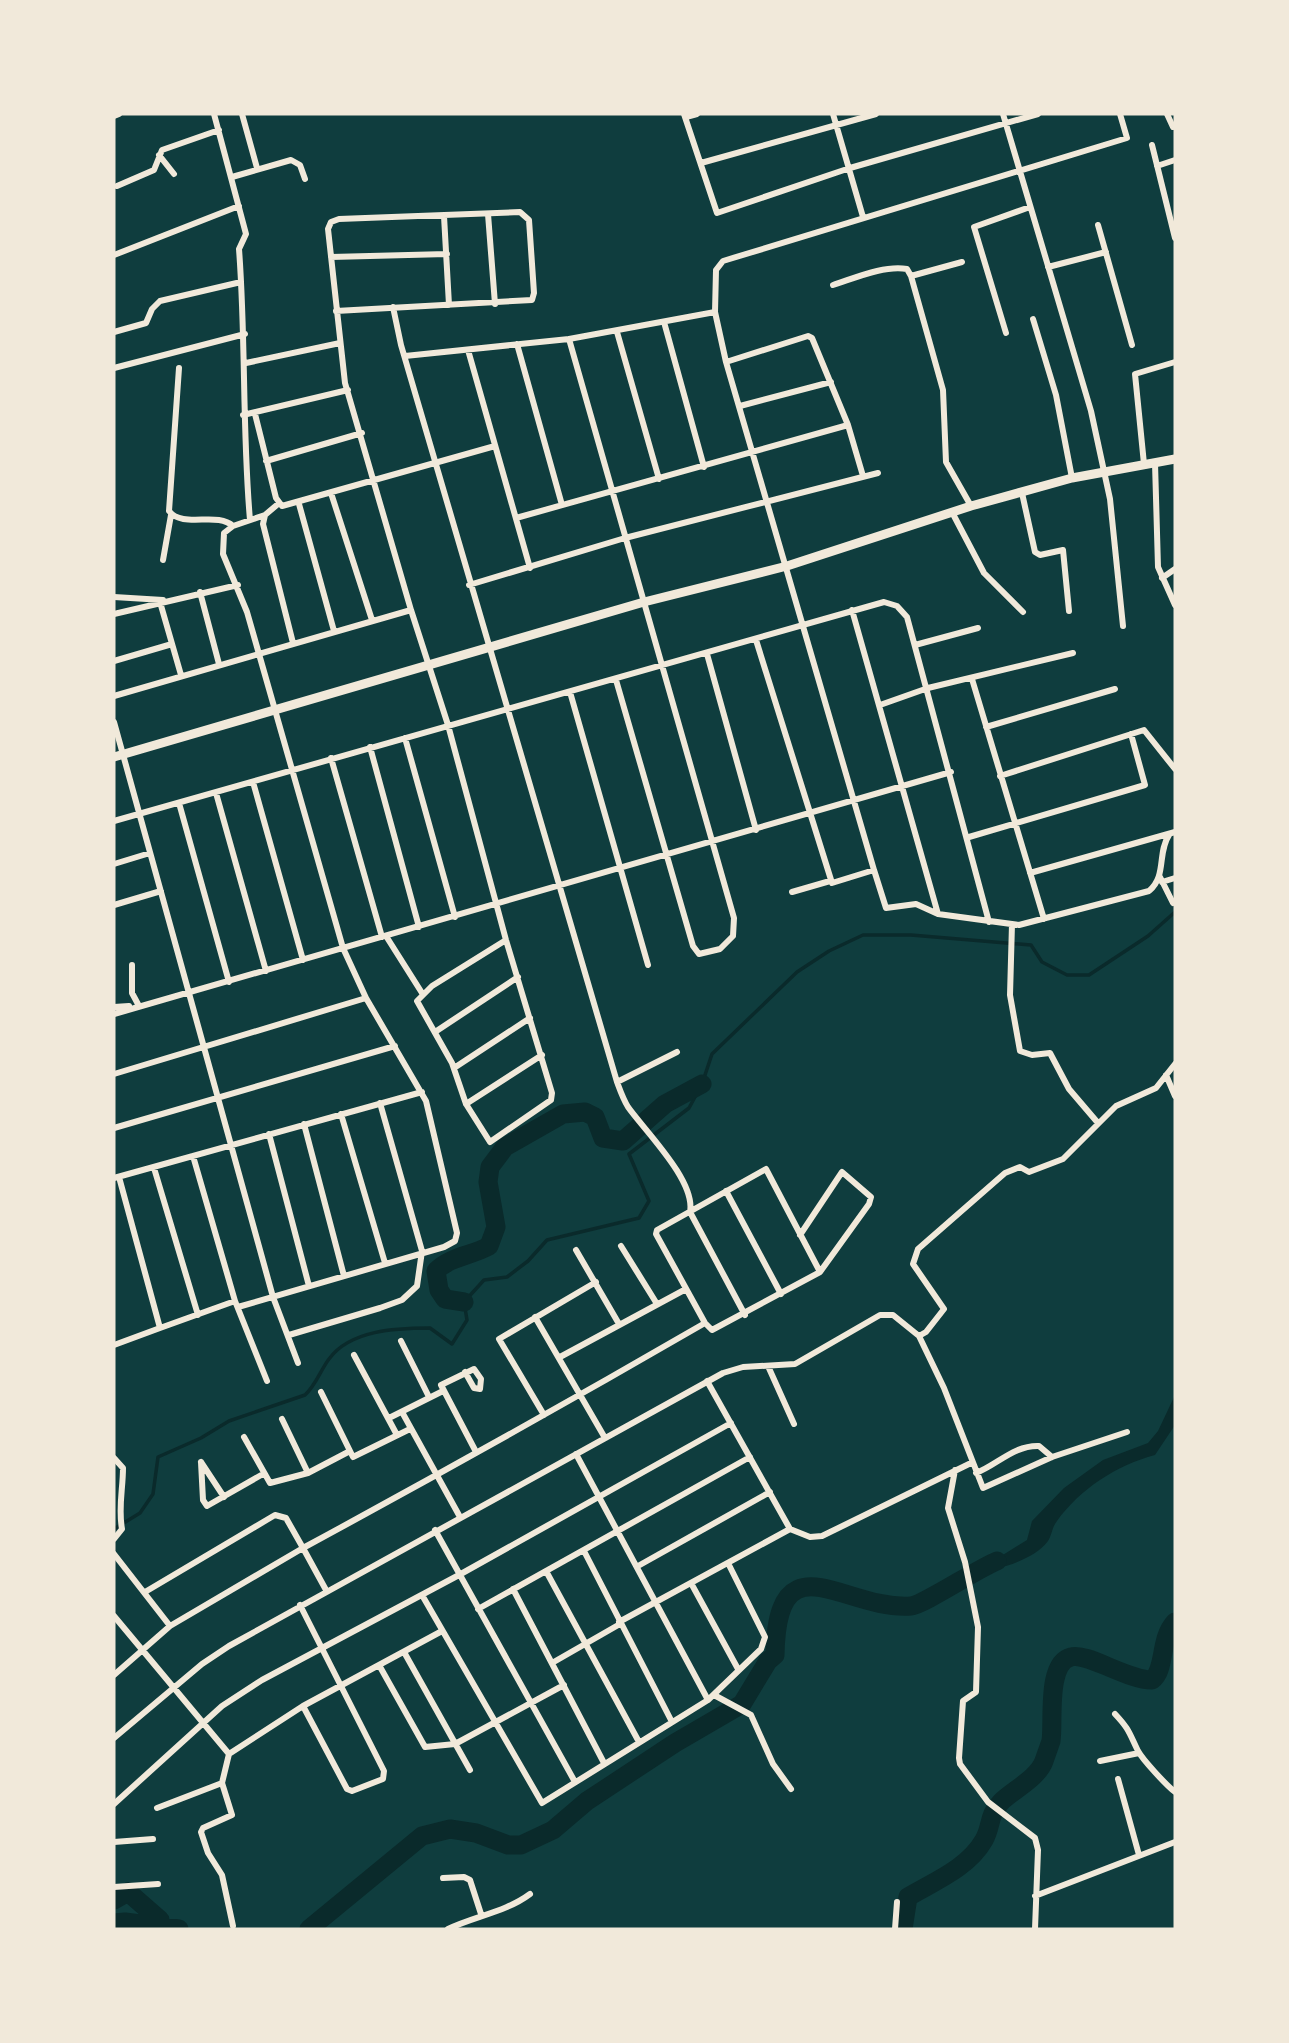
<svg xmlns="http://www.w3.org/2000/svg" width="1289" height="2043" font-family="Mulish,sans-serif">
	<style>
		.water { fill: #0a2a2b }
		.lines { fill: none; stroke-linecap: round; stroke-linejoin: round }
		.stream { stroke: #0a2a2b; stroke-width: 3.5 }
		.river { stroke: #0a2a2b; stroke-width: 19 }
		.minor { stroke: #f1e9da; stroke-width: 6 }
		.secondary { stroke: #f1e9da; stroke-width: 9 }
	</style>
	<rect width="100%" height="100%" fill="#0f3d3e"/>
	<!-- water -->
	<path class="water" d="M1175,1395V1425L1155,1455C1117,1465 1080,1489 1057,1521C1052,1527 1052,1535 1048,1541C1033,1561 998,1569 974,1574L972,1564L998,1558L1027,1540L1032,1521L1064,1488L1103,1460L1148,1443L1158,1431Z"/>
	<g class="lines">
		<!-- stream -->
		<path class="stream" d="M114,1529L140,1513L153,1494L158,1457L201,1438L229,1421L305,1395C316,1385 320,1371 329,1359C350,1330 396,1328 430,1328L452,1344L467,1320L464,1302L484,1280L507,1277L528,1261L547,1240L639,1218L649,1201L629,1154L689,1108L702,1084L712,1054L797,972L829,951L863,935H911L1031,945L1042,962L1067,975H1089L1148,936L1175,912"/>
		<!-- river -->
		<path class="river" d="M464,1302L445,1299L439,1290L436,1271C451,1256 471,1256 489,1246L496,1227L488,1182L490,1167L505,1147L563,1114L585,1112L595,1117L603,1138L623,1141L665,1104L702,1084
			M114,1900L128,1892L160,1920
			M114,1923L125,1922L179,1929
			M309,1929L422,1836L450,1829L476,1833L508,1845H521L553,1830L587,1801L675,1743L742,1704L768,1661L775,1655C777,1535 844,1611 911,1606C923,1605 977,1569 997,1561
			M903,1929L908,1897C935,1881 968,1868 984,1840C992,1826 988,1815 1001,1802C1013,1790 1038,1778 1044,1761C1046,1755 1049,1747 1051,1741C1054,1722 1046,1663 1071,1657C1087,1652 1127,1680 1152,1680C1166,1670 1159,1639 1175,1622"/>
		<!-- minor -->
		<path class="minor" d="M214,114L246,234L239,249C246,340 242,430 250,520
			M242,114L257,168
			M684,114L717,213L850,168L1038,114
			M833,114L863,217
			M1003,114L1091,411L1110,499L1123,626
			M1167,114L1173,127
			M114,116L119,114
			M686,117L697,114
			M1152,145L1175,238
			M159,155L174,174
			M701,163L876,114
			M1157,166L1175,160
			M232,177L291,160L300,165L305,179
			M117,186L154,170L162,150L219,130
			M488,214L495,304
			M444,216L449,305
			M1098,225L1132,345
			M114,255L239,206
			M331,257L447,254
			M1048,267L1106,252
			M911,276L943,390L946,462L971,506
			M833,285C855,278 884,265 907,269L911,276L962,262
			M393,307L401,345L617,1082C620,1090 623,1099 628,1107C645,1131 696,1181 690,1212
			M336,311L532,300L534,293L529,220L520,212L339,219L331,222L328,229L345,383L411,610L448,725L506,940L552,1093L551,1100L490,1142L466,1104L452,1063L417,1001L432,986L506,940
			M715,312L716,270L723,261L1127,138L1120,114
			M1033,319L1056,395L1072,478
			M664,322L704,467
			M114,332L146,323L152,309L160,301L241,282
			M617,332L659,479
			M1006,333L974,227L1030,207
			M569,339L734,918L733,936L720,949L699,954L693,946L616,680
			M517,344L562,505
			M468,350L530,568
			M405,356L569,339L715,312L726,362L874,870
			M726,362L808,336L812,338L848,425L863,476
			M246,363L340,343
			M114,368L245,334
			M179,368L169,511C183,529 217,511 233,526
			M740,406L831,382
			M255,414L276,498L282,506L495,446
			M243,415L348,390
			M266,461L362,433
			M1155,463L1158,567L1175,605
			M1144,464L1135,374L1175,362
			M331,493L372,620
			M1022,493L1035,552L1040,555L1063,550L1069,611
			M278,504L265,515L263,524L293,643
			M299,504L334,631
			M953,514L984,573L1023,612
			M516,518L848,425
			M163,560L171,515
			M1162,578L1175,569
			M469,585L625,538L878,473
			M200,592L219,664
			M114,597L163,600
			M160,602L181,675
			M852,610L938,914
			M114,614L238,585
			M756,640L832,883L874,870L886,908L916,904L938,914L1019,925L1149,891C1167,876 1157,853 1169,835
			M915,645L978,628
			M707,654L756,830
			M114,661L172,644
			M972,679L1044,919
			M570,692L648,965
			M114,696L411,610
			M880,705L928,688L1073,653
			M114,722L273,1297L298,1363
			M986,727L1115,689
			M405,738L455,917
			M370,747L419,927
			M331,758L382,937
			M1000,776L1144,730L1175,769
			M253,782L303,960
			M216,793L266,971
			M179,803L229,982
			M114,821L884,602L897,606L907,617L989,922
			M969,837L1145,785L1131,734
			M114,864L150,853
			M1030,873L1175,832
			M1160,877L1173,903
			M1162,882L1175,878
			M792,892L830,881
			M114,905L161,891
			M1012,924L1010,995L1020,1051L1032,1055L1050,1053L1069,1089L1098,1123
			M386,936L422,993
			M132,965V993L139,1006
			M114,1007L129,1006
			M114,1014L951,772
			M435,1032L518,977
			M454,1068L530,1018
			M114,1074L366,998
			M1166,1075L1175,1096
			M617,1082L677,1052
			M466,1104L542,1055
			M341,1114L385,1263
			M304,1124L344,1276
			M114,1128L395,1046
			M269,1134L309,1286
			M193,1156L235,1301L267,1381
			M154,1168L198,1315
			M114,1178L422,1092
			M726,1191L781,1294
			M690,1212L745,1315
			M800,1235L842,1172L871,1197L869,1204L820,1272L712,1330L705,1323L656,1234L657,1230L766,1169L820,1272
			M621,1246L657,1304
			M576,1250L619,1324
			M238,1307L444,1247L455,1241L457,1233L426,1101L366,998L343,948L247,612L223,554L224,533L233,526L265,515
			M535,1317L605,1438
			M160,1328L235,1301
			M289,1335L380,1308L402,1300L417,1286L422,1251L380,1103
			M919,1336L926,1332L944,1309L913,1264L918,1249L1005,1173L1020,1167L1029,1172L1063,1159L1116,1106L1156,1088L1175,1064
			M401,1341L429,1397
			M114,1345L160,1328L119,1177
			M354,1355L397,1435
			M560,1357L686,1289
			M768,1366L794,1424
			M465,1372L474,1388L480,1389L481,1379L474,1369L441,1385L475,1450
			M707,1381L790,1529
			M321,1392L350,1451
			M402,1412L460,1517
			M544,1415L499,1339L596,1282
			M389,1418L443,1391
			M282,1419L308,1473
			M244,1437L270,1483L308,1473L350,1451L353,1457L410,1429
			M576,1454L708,1700
			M114,1458L123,1468C123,1489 118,1508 122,1529L114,1539
			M201,1462L203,1500L207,1506L263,1474
			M201,1462L224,1497
			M955,1470L948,1508L965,1562L978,1627L976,1692L963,1701L959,1758L960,1764L988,1802L1035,1838L1038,1850L1035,1929
			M976,1473C997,1465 1014,1445 1039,1446L1052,1457
			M790,1529L810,1537L822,1536L971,1463
			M435,1530L575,1782
			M584,1551L672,1722
			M114,1554L170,1626
			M638,1566L770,1492
			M546,1571L639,1742
			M691,1583L738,1669
			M513,1589L604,1763
			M326,1590L303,1548C438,1475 572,1400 705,1323
			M422,1595L542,1803L708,1700L761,1649L765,1637L728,1563
			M300,1605L384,1771L383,1779L352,1791L347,1789L303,1706
			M478,1609L750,1457
			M114,1616L229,1754L303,1706L442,1631
			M619,1622L790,1529
			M404,1652L470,1770
			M552,1663L620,1624
			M379,1665L425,1747L455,1744L564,1685
			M114,1675L170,1626L303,1548L286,1518L275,1515L145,1592
			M714,1695L751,1715L773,1764L791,1789
			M1115,1714C1130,1730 1129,1733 1138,1751C1143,1760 1166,1785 1175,1792
			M114,1738L202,1664L229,1646L723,1373L743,1367L795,1364L880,1315H893L919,1336L944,1388L983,1488L1052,1457L1127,1432
			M229,1754L222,1783L232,1815L203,1828L201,1832L208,1853L222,1875L233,1926
			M1100,1761L1139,1753
			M1118,1779L1139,1855
			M114,1804L222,1706L262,1680L459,1575L731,1423
			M157,1808L222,1783
			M114,1842L153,1839
			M443,1878L464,1877L470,1880L481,1914
			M114,1887L158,1884
			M1035,1896L1175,1842
			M448,1929C475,1916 506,1912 530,1894
			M895,1929L897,1902"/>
		<!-- secondary -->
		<path class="secondary" d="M114,757L644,602L787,566L971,506L1072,478L1175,459"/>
	</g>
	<!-- border -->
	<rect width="1289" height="2043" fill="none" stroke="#f1e9da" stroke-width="231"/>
</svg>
